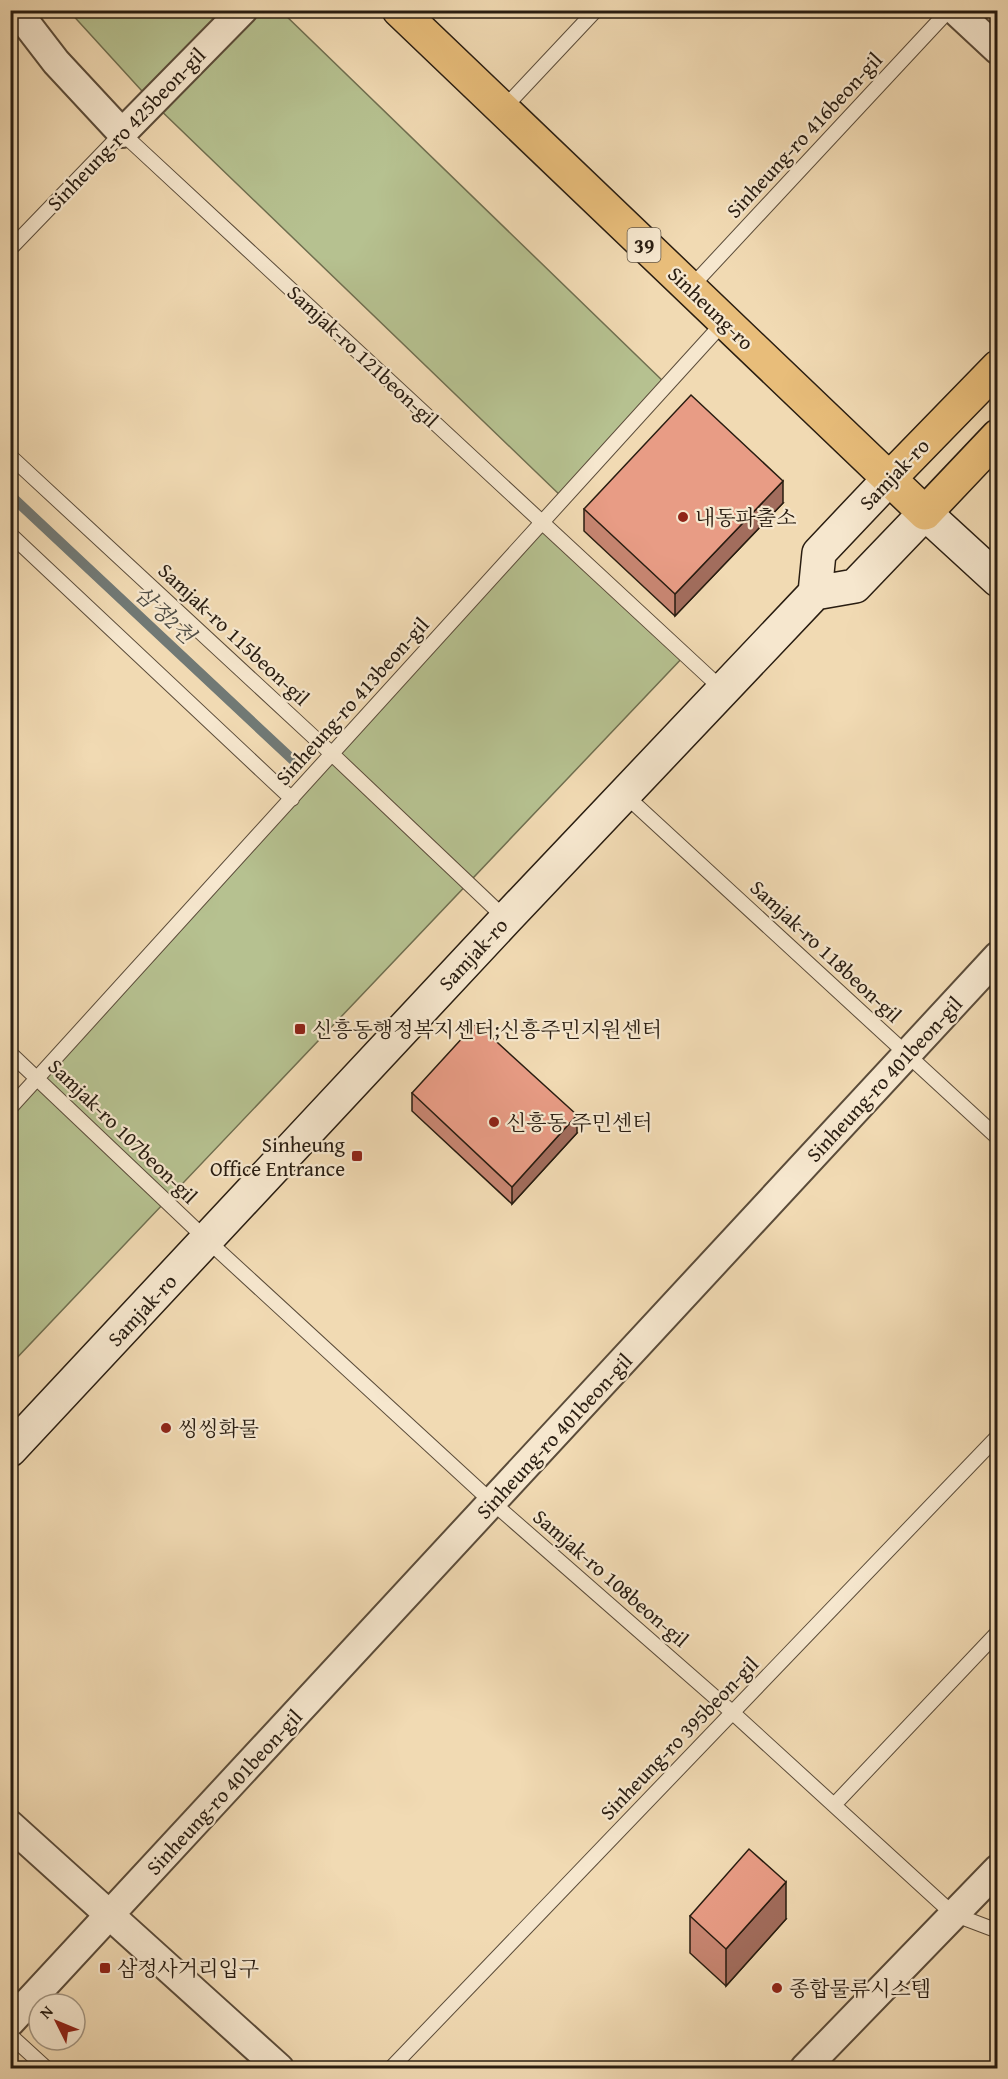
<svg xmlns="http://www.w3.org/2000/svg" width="1008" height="2079" font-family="'Gentium Book Plus','Noto Serif KR',serif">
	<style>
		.green { fill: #b6c190; stroke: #706f50; stroke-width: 1.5 }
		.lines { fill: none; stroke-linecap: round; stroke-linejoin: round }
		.stream { stroke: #717975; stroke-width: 10 }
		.lane-casing { stroke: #5b4c3a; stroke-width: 16 }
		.street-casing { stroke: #5b4c3a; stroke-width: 32 }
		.secondary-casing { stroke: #291d11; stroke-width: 36 }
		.primary-casing { stroke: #291d11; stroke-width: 36 }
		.lane { stroke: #f6e7ce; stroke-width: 14 }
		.street { stroke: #f6e7ce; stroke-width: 28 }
		.secondary { stroke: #f6e7ce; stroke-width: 33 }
		.primary { stroke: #e8bd7a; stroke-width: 33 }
		.wall { fill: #c88672; stroke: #291d11; stroke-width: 1.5 }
		.shaded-wall { fill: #a26d5d; stroke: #291d11; stroke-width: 1.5 }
		.building { fill: #e89c85; stroke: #291d11; stroke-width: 1.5 }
		.poi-dot { fill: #8f2418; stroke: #f6e7ce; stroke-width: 2 }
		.labels { text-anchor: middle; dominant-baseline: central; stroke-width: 4.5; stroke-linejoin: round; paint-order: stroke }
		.shield { fill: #f6e7ce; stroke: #665a4a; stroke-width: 1.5 }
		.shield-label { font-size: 20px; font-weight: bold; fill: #291d11 }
		.street-label { font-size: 21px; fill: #291d11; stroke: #f6e7ce }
		.poi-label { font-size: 21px; fill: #291d11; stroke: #f6e7ce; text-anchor: start }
		.water-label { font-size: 22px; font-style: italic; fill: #4d4b43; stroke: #f6e7ce }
	</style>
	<rect width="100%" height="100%" fill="#f1dab3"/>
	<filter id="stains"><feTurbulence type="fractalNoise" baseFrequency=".00333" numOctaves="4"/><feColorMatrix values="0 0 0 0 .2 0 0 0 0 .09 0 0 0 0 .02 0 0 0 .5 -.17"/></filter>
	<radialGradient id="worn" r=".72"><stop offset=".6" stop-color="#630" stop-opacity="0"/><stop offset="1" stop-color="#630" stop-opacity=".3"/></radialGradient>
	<!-- green -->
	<path class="green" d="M69,11H281L667,385L564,499L152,102Z
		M543,522L685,655L11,1364V1108Z"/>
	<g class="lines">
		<!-- stream -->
		<path class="stream" d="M10,495L294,761"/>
		<!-- lane casing -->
		<g class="lane-casing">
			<path id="lane" d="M503,109L596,10
				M10,249L122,133L723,690
				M690,288L949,10
				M10,456L332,754L506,919
				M10,534L292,799
				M625,795L998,1138
				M10,1053L207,1240L492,1502L733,1713L953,1914L998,1931
				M10,1108L724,322
				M834,1805L998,1632
				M10,2035L46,2068
				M391,2068L998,1436"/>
		</g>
		<!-- street casing -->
		<g class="street-casing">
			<path id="street" d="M16,10L56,62L122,133L243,10
				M955,10L998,50
				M10,1825L279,2068
				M10,2022L998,956
				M805,2068L998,1869"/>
		</g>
		<!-- secondary casing -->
		<g class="secondary-casing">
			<path id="secondary" d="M815,593L819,553L889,479
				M10,1450L506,919L815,593L855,586L925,513L998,580"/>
		</g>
		<!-- primary casing -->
		<g class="primary-casing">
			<path id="primary" d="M399,10L925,513L998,436
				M889,479L998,367"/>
		</g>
		<!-- lane -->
		<use href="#lane" class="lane"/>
		<!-- street -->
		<use href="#street" class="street"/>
		<!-- secondary -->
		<use href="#secondary" class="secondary"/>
		<!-- primary -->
		<use href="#primary" class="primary"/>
	</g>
	<!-- wall -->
	<path class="wall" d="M783,503L675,616L584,531V509Z
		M412,1093L577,1133L512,1204L412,1111Z
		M690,1916L786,1919L726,1986L690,1953Z"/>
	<!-- shaded-wall -->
	<path class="shaded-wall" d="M783,481V503L675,616V594Z
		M577,1115V1133L512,1204V1187Z
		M786,1882V1919L726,1986V1949Z"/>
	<!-- building -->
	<path class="building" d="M691,395L783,481L675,594L584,509Z
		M476,1023L577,1115L512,1187L412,1093Z
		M749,1849L786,1882L726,1949L690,1916Z"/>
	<!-- markers -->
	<g class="poi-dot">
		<circle cx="683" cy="517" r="6"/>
		<rect x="294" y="1023" width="12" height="12" rx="3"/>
		<circle cx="494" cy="1122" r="6"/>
		<rect x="351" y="1150" width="12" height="12" rx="3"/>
		<circle cx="166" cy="1428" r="6"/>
		<rect x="99" y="1962" width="12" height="12" rx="3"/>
		<circle cx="777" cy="1988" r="6"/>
	</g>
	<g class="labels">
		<!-- shield labels -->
		<rect class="shield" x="627.5" y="228" width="33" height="34" rx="4.5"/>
		<g class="shield-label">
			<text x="644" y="245">39</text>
		</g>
		<!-- street labels -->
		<g class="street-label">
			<text transform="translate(126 129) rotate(-46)">Sinheung-ro 425beon-gil</text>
			<text transform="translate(804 135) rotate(-47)">Sinheung-ro 416beon-gil</text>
			<text transform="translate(711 308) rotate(44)">Sinheung-ro</text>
			<text transform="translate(363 356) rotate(43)">Samjak-ro 121beon-gil</text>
			<text transform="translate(894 474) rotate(-46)">Samjak-ro</text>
			<text transform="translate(234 634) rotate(43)">Samjak-ro 115beon-gil</text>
			<text transform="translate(352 701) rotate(-48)">Sinheung-ro 413beon-gil</text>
			<text transform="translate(826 951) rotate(43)">Samjak-ro 118beon-gil</text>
			<text transform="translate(473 954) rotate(-47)">Samjak-ro</text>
			<text transform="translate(884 1079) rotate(-47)">Sinheung-ro 401beon-gil</text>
			<text transform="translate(123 1131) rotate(44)">Samjak-ro 107beon-gil</text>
			<text transform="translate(142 1310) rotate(-47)">Samjak-ro</text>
			<text transform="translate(554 1436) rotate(-47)">Sinheung-ro 401beon-gil</text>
			<text transform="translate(611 1578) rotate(41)">Samjak-ro 108beon-gil</text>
			<text transform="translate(679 1738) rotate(-46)">Sinheung-ro 395beon-gil</text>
			<text transform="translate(224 1792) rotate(-47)">Sinheung-ro 401beon-gil</text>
		</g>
		<!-- poi labels -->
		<g class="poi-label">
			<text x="695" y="517">내동파출소</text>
			<text x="312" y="1029">신흥동행정복지센터;신흥주민지원센터</text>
			<text x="506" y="1122">신흥동 주민센터</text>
			<text x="345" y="1144" text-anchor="end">Sinheung<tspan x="345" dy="24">Office Entrance</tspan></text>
			<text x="178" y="1428">씽씽화물</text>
			<text x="117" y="1968">삼정사거리입구</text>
			<text x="789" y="1988">종합물류시스템</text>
		</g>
		<!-- water labels -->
		<g class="water-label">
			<text transform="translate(165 614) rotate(43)">삼정2천</text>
		</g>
	</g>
	<!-- margin -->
	<rect width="1008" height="2079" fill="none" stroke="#f1dab3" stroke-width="36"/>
	<rect x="12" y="12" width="984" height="2055" fill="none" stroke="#291d11" stroke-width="3"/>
	<rect x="18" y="18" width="972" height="2043" fill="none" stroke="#291d11" stroke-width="1.5"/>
	<!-- north arrow -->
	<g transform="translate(57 2022) rotate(313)"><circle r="28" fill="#f6e7ce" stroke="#a49682" stroke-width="1.5"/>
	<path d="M0-4.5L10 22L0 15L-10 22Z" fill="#8f2418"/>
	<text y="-9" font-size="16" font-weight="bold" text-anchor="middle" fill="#291d11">N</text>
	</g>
	<rect width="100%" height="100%" filter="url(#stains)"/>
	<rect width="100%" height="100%" fill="url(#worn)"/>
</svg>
